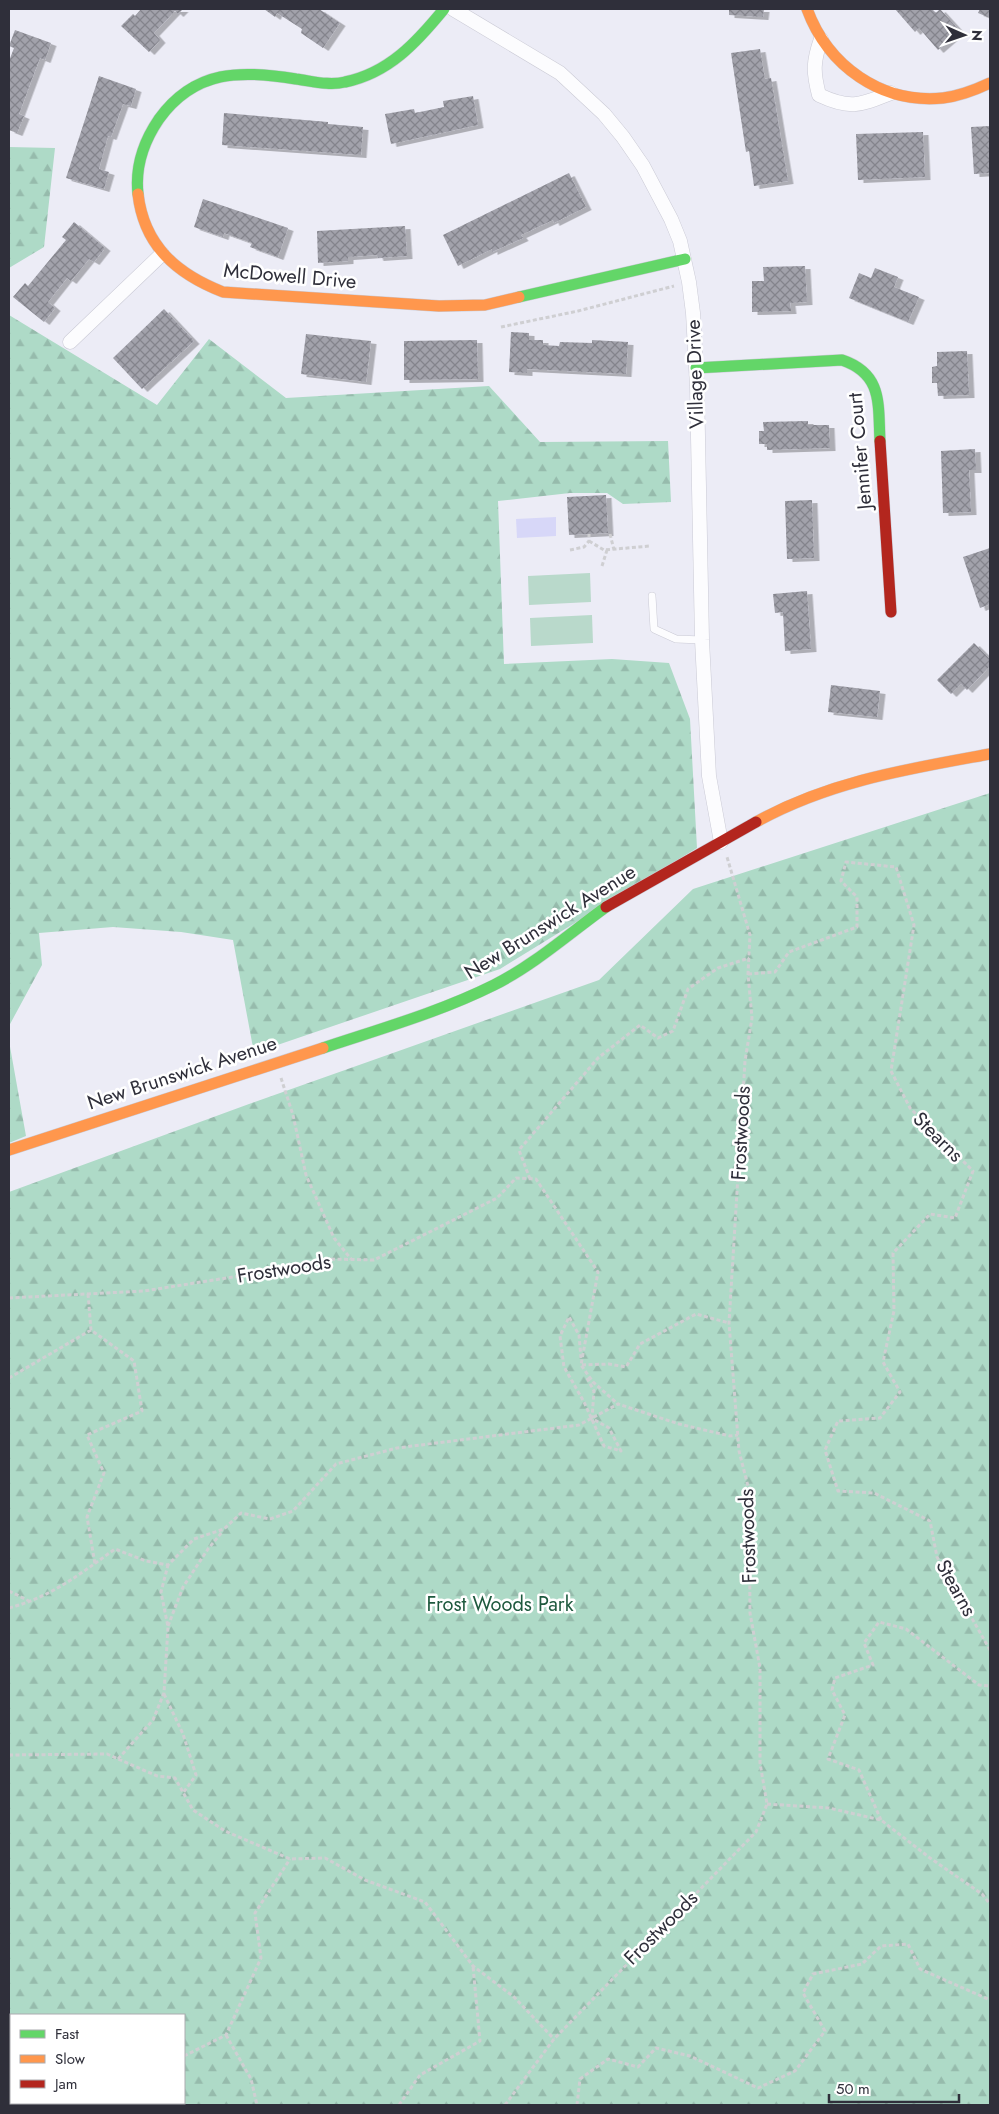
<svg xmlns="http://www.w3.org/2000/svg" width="999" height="2114" font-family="Jost,sans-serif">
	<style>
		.forest { fill: url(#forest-firs); fill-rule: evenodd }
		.park { fill: #b9d9cb }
		.water { fill: #d7d7f8 }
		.building { fill: url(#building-cross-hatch); filter: url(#shadow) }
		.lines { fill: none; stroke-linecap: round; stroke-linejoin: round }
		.lane-casing { stroke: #cacad5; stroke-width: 8 }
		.street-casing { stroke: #cacad5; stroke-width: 15 }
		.fast-casing { stroke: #cacad5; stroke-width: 12 }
		.slow-casing { stroke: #cacad5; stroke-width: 12 }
		.jam-casing { stroke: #cacad5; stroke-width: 12 }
		.path { stroke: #cfcfd2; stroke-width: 3; stroke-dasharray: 4 2.5; stroke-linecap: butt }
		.lane { stroke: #fcfcfe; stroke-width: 7 }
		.street { stroke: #fcfcfe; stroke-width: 14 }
		.fast { stroke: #63d668; stroke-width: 11 }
		.slow { stroke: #ff974d; stroke-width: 11 }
		.jam { stroke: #b3261e; stroke-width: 11 }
		.labels { text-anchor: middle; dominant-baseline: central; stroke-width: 5; stroke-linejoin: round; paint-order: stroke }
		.street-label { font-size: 20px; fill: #2f2f3a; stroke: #fff }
		.park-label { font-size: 20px; fill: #1e593e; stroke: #fff }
	</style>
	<defs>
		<pattern id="forest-firs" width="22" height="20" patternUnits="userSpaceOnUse" patternTransform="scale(1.25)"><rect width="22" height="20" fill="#aedac7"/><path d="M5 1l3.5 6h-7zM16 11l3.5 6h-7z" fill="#96bbac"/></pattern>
		<pattern id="building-cross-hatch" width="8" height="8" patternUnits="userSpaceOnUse" patternTransform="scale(1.25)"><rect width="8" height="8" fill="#a2a2ab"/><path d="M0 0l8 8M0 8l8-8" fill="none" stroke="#84848c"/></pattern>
		<filter id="shadow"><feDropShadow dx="5.5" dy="3" stdDeviation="0" flood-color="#0004"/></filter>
	</defs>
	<rect width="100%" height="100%" fill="#ececf6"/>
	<!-- forest -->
	<path class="forest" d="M9,147L55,148L44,247L9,268Z
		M9,315L157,405L209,339L286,398L489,386L540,442L668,441L671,502L623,504L607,493H570L498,501L504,664L612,659L669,663L690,719L697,848L500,969L254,1053L233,940L181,932L113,927L39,933L42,965L9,1026Z
		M990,793V2105H9V1192L249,1104L599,980L693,889ZM11,2015H184V2103H11Z
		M9,1041L26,1136L9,1143Z"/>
	<!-- park -->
	<path class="park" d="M590,573L591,602L529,605L528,576Z
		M592,615L593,643L531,646L530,618Z"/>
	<!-- water -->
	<path class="water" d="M556,517V536L517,538L516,519Z"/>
	<!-- building -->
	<path class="building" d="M141,9H183L178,14L175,11L154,33L160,40L149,52L121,26L133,14L135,16Z
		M264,9H319L340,23L323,48L301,33L302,29L277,13L275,17Z
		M729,9H764L763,17L729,15Z
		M895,9H932L936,13L940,9L960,31L938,50L919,28L915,32Z
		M980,9H990V18L978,13Z
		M15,30L51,43L45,60L40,58L35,71L19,114L24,116L17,133L9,130V61L14,48L9,46Z
		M760,49L765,79L771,78L788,181L754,186L749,151L746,152L731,53Z
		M99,76L136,89L131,106L123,104L111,137L108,136L99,169L109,172L104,189L66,178Z
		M473,96L478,125L391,144L385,114L414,109L415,113L444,107L443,101Z
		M224,113L328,122V124L363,127L361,155L222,145Z
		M990,126V173L974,174L971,127Z
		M923,132L925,177L858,180L856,134Z
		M569,173L586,207L554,223L553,220L521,235L523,238L492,252V249L458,266L443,235Z
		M203,199L288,228L278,257L250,247L252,243L224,233L223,237L194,227Z
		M74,222L105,248L94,262L89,259L71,281L67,278L48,302L55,308L44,322L13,297L25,283L28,286L66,240L62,237Z
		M405,226L407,256L378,258L377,255L363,256L348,257V261L318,263L317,231Z
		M805,266L807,302L790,303L791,311L752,312V281H764L763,267Z
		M875,268L898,277L894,287L919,297L908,322L849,298L859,273L871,278Z
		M164,309L194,341L142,389L113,358Z
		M511,332L529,333V340H543V345L559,346L560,342L592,343V340L628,342L626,374L527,369V373L509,372Z
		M306,334L371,341L366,382L301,374Z
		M477,340L478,379L404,380V341Z
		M967,351L969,395L938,396L937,383H932V367L937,366V352Z
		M808,421V425H829L830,448L767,450V444H759V431H764L763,422Z
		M975,449L976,470H969L971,512L943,513L941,451Z
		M606,495L608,533L569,535L567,497Z
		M812,500L814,558L787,559L785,501Z
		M990,548V604L980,608L963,557Z
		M807,591L811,649L785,651L783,612L775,613L773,594Z
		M974,643L990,659V666L967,690L961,684L951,694L937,680Z
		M831,685L880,691L877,717L828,712Z"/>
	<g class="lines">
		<!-- lane casing -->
		<g class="lane-casing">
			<path id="lane" d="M652,596L654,629L676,639L702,640"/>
		</g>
		<!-- street casing -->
		<g class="street-casing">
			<path id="street" d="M453,9L560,73L604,114L623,137L643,166L671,219L680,241L689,282L693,313L697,386L702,640L709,776L721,842
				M821,39C813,62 813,72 819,95C851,110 860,105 891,93
				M70,342L162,254"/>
		</g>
		<!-- fast casing -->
		<g class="fast-casing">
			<path id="fast" d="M138,194C135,167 144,141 159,119C195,69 242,70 296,79C312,81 329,86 345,82C389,73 417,42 444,9
				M519,297L685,259
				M696,368L842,360C883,374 878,404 880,441
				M323,1048C380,1029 440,1012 494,985C534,965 570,933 606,907"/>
		</g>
		<!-- slow casing -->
		<g class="slow-casing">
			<path id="slow" d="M807,9C828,66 881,104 943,98C960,96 975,90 990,83
				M138,194C144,246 177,274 223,292L439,306L485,305L519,297
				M756,822C830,781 908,769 990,754
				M9,1150L323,1048"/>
		</g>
		<!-- jam casing -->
		<g class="jam-casing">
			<path id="jam" d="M880,441L891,612
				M606,907L756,822"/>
		</g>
		<!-- path -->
		<path class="path" d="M501,327L578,311L674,286
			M610,534L614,550
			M589,541L604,550L650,546
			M570,550L584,547L589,541V534
			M602,566L607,550
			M748,974L775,972L789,952L857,927V897L841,881L846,862L896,867L914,925L891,1071L910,1108L973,1171L955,1218L930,1214L893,1253L894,1311L883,1362L900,1392L880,1418L838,1421L825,1450L838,1491L874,1493L930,1521L937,1557L990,1650
			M281,1078L293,1115L306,1175L334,1238L351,1259
			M530,1179L519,1150L598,1058L640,1025L658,1038L673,1031L688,989L718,968L749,958
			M88,1294L91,1330L134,1361L142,1411L87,1435L104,1473L87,1517L95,1564
			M9,1298L144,1291L252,1274L329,1259L374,1260L497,1198L516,1178L536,1179L598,1272L581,1365L593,1382L618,1404
			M581,1358L579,1335L569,1317L560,1336L564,1367L584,1402L604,1446L621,1451L609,1428L591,1418
			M582,1365L609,1364L626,1367L640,1344L696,1314L729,1323
			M9,1378L91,1330
			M587,1378L594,1391L592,1418
			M9,1591L31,1602
			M9,1608C51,1597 80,1574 115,1549L146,1561L168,1565L194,1539L224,1529L241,1513L270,1519L293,1511L336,1464L397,1448L579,1425L618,1404L679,1424L730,1436L738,1435
			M168,1626L183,1587L208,1549L223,1531
			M164,1694L183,1734L196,1775L183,1793
			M9,1755L107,1754L157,1776L175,1778L193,1810L225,1831L290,1859L325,1858L365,1880L425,1902L473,1966L514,1997L554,2039
			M118,1759L153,1720L164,1693L168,1627L161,1592L168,1565
			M767,1804L829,1808L881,1820L930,1858L982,1894L990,1904
			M881,1820L859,1770L828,1759L845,1715L832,1690L835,1678L873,1665L864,1643L879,1622L906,1629L979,1685L990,1686
			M226,2035L251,2079L257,2105
			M184,2056L226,2035L261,1958L255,1913L290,1859
			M125,2105L128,2103
			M399,2105L420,2075L480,2041L473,1966
			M505,2105L554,2039L756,1832L767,1804L760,1763V1668L750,1613L749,1490L739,1451L729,1323L745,1061L752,1018L748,974L750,935L727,857
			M577,2105L580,2079L608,2059L638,2067L656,2048L690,2056L758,2088L795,2071L825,2031L803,1993L813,1974L862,1964L881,1946L908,1944L920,1969L990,2000"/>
		<!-- lane -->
		<use href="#lane" class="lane"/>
		<!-- street -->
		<use href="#street" class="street"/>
		<!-- fast -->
		<use href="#fast" class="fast"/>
		<!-- slow -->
		<use href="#slow" class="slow"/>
		<!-- jam -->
		<use href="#jam" class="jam"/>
	</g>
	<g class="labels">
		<!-- street labels -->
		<g class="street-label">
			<text transform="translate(290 276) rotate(5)">McDowell Drive</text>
			<text transform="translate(695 374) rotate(-92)">Village Drive</text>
			<text transform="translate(860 451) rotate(-95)">Jennifer Court</text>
			<text transform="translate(550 922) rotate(-32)">New Brunswick Avenue</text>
			<text transform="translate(182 1073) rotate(-18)">New Brunswick Avenue</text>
			<text transform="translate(741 1133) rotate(-87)">Frostwoods</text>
			<text transform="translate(938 1137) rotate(45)">Stearns</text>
			<text transform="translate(284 1269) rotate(-9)">Frostwoods</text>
			<text transform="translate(748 1536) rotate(-92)">Frostwoods</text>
			<text transform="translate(956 1588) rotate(61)">Stearns</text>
			<text transform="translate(661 1928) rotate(-45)">Frostwoods</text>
		</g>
		<!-- park labels -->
		<g class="park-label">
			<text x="500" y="1604">Frost Woods Park</text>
		</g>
	</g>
	<!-- border -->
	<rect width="999" height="2114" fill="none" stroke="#2f2f3a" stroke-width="20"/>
	<!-- legend -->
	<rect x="10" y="2014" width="175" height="90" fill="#ffffff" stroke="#acacb0"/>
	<rect x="20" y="2030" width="25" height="8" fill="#63d668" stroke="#acacb0"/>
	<text x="55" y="2039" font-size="15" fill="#2f2f3a">Fast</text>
	<rect x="20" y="2055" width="25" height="8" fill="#ff974d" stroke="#acacb0"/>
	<text x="55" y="2064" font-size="15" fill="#2f2f3a">Slow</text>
	<rect x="20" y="2080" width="25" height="8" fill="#b3261e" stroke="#acacb0"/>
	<text x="55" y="2089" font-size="15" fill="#2f2f3a">Jam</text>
	<!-- north arrow -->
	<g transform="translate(964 35) rotate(92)" stroke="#ffffff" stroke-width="4" paint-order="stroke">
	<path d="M0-4L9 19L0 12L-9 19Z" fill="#2f2f3a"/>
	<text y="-8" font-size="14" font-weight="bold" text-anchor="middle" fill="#2f2f3a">N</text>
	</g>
	<!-- scale -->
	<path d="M829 2094v8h130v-8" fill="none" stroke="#2f2f3a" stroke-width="2.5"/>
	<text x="836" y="2094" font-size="15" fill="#2f2f3a" stroke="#ffffff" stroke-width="4" paint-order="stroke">50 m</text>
</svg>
